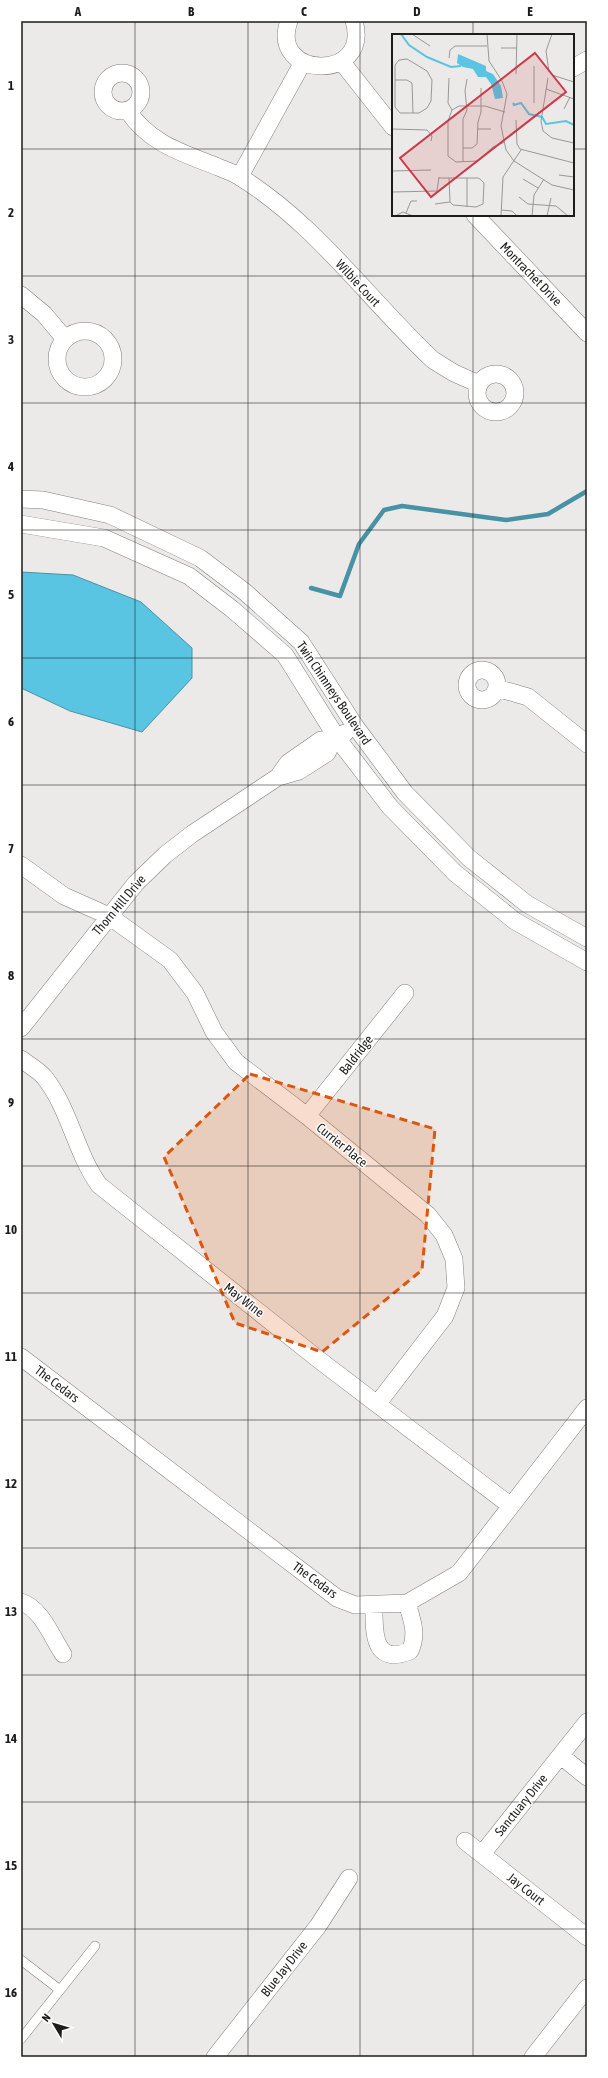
<svg xmlns="http://www.w3.org/2000/svg" width="608" height="2078" font-family="'Asap Condensed',sans-serif">
	<style>
		.water { fill: #5ac5e2; stroke: #4892a6 }
		.lines { fill: none; stroke-linecap: round; stroke-linejoin: round }
		.stream { stroke: #4892a6; stroke-width: 4.5 }
		.service-casing { stroke: #83817f; stroke-width: 10 }
		.minor-casing { stroke: #83817f; stroke-width: 18 }
		.service { stroke: #fff; stroke-width: 9 }
		.minor { stroke: #fff; stroke-width: 17 }
		.marked { fill: #de560d; fill-opacity: 0.2; stroke: #de560d; stroke-width: 3; stroke-dasharray: 8 5; stroke-linejoin: round }
		.grid { fill: none; stroke: #1d1c1b; stroke-width: 1; stroke-opacity: 0.55 }
		.labels { text-anchor: middle; dominant-baseline: central; stroke-width: 3; stroke-linejoin: round; paint-order: stroke }
		.street-label { font-size: 13px; fill: #1d1c1b; stroke: #fff }
		.inset-river { fill: none; stroke: #5ac5e2; stroke-width: 2 }
		.inset-road { fill: none; stroke: #999896; stroke-width: 1 }
		.view { fill: #ca3a4b; fill-opacity: 0.15; stroke: #ca3a4b; stroke-width: 2 }
		.inset-edge { fill: none; stroke: #1d1c1b; stroke-width: 2 }
		.neatline { fill: none; stroke: #1d1c1b; stroke-width: 1.5 }
		.grid-label { font-size: 13px; text-anchor: middle; font-weight: bold; fill: #1d1c1b }
	</style>
	<rect width="100%" height="100%" fill="#eceae8"/>
	<!-- water -->
	<path class="water" d="M21,572L73,575L141,602L192,648V678L142,732L70,711L21,688Z"/>
	<g class="lines">
		<!-- stream -->
		<path class="stream" d="M311,588L340,596L359,544L384,510L402,506L506,520L548,514L587,491"/>
		<!-- service casing -->
		<g class="service-casing">
			<path id="service" d="M21,1960L60,1990
				M21,2039L95,1946"/>
		</g>
		<!-- minor casing -->
		<g class="minor-casing">
			<path id="minor" d="M289,21C268,79 372,83 354,21
				M341,61L393,127
				M573,68L587,60
				M103 92a19 19 0 1 1 38 0a19 19 0 1 1-38 0Z
				M128,111C150,144 183,153 218,167C225,170 234,173 240,177C316,224 369,300 433,360L454,373L479,384
				M240,176L303,62
				M475,215L587,333
				M21,295L44,314L65,339
				M57 359a28 28 0 1 1 56 0a28 28 0 1 1-56 0Z
				M477 393a19 19 0 1 1 38 0a19 19 0 1 1-38 0Z
				M21,499L43,500L110,515L200,558L245,592L301,642L355,726L405,793L469,858L527,904L587,938
				M21,524L104,538L189,576L232,609L285,655L337,738L390,807L455,873L515,921L587,962
				M467 685a15 15 0 1 1 30 0a15 15 0 1 1-30 0Z
				M497,688L528,697L587,744
				M278,777L288,763L321,740L334,739
				M21,865L64,896L109,916L170,960L195,993L214,1032L236,1062L307,1116L428,1215L444,1235L454,1259L456,1288L445,1316L378,1403
				M21,1028L136,883L165,855L192,834L278,777L299,771L327,753L334,739L345,733
				M21,1059C29,1065 40,1071 45,1078C70,1110 75,1151 99,1185L318,1359L511,1506
				M307,1116L405,993
				M21,1357L337,1598L355,1605L407,1603L459,1573L587,1408
				M21,1602C41,1608 52,1637 63,1654
				M374,1605C374,1631 372,1666 410,1651C418,1634 412,1620 407,1603
				M561,1756L587,1777
				M465,1841L587,1937
				M482,1854L587,1722
				M215,2057L318,1926L349,1878
				M533,2057L587,1988"/>
		</g>
		<!-- service -->
		<use href="#service" class="service"/>
		<!-- minor -->
		<use href="#minor" class="minor"/>
	</g>
	<!-- marked area -->
	<path class="marked" d="M250,1074L435,1129L422,1270L322,1352L235,1323L164,1157Z"/>
	<!-- grid -->
	<path class="grid" d="M135,21V2057M248,21V2057M360,21V2057M473,21V35M21,149H393M573,149H587M473,215V2057M21,276H587M21,403H587M21,530H587M21,658H587M21,785H587M21,912H587M21,1039H587M21,1166H587M21,1293H587M21,1420H587M21,1548H587M21,1675H587M21,1802H587M21,1929H587"/>
	<g class="labels">
		<!-- street labels -->
		<g class="street-label">
			<text transform="translate(531 274) rotate(46)">Montrachet Drive</text>
			<text transform="translate(358 283) rotate(47)">Wilbie Court</text>
			<text transform="translate(334 693) rotate(56)">Twin Chimneys Boulevard</text>
			<text transform="translate(119 905) rotate(-50)">Thorn Hill Drive</text>
			<text transform="translate(356 1055) rotate(-52)">Baldridge</text>
			<text transform="translate(342 1145) rotate(39)">Currier Place</text>
			<text transform="translate(244 1300) rotate(38)">May Wine</text>
			<text transform="translate(57 1384) rotate(37)">The Cedars</text>
			<text transform="translate(315 1580) rotate(36)">The Cedars</text>
			<text transform="translate(521 1805) rotate(-51)">Sanctuary Drive</text>
			<text transform="translate(526 1889) rotate(38)">Jay Court</text>
			<text transform="translate(284 1969) rotate(-52)">Blue Jay Drive</text>
		</g>
	</g>
	<!-- overview -->
	<g transform="translate(392 34)">
		<rect width="182" height="182" fill="#eceae8"/>
		<path d="M66,20L94,32V37L101,40L109,52L111,64L103,65L99,50L94,43H86L81,35L71,33L65,29Z" fill="#5ac5e2"/>
		<path class="inset-river" d="M9,0L17,11L35,23L59,33L69,32M121,69L122,71L129,69L137,80L150,83L154,90L174,87L182,91"/>
		<path class="inset-road" d="M20,0L38,12M95,0L97,27L110,47L115,60L109,92L114,116L122,127L160,151L182,156M109,14H125M57,24L58,16L63,12H95M15,25L35,37L40,46L39,67L35,74L27,79H8L3,73V31L7,26ZM142,32V69M157,38L154,17L160,0M124,40L125,0M160,41L182,48M57,44L56,69L60,76M156,44L149,87L151,97L160,104L182,109M3,46H15L20,49L21,79M154,55L182,65M172,75L178,63M113,78L93,72H67L60,76L56,87V122L64,128L86,127L101,113L113,108M124,86L125,110L128,115L182,129M0,95L35,96L40,102L39,107M86,95H99M71,114H80L85,110L86,88L89,78V54M71,128V85L75,76L73,57L75,45M0,137L39,136M167,141L182,143M47,144H86L88,145L92,149L91,170L84,173L61,171L58,168L57,144M131,145L146,154M0,158L45,157L47,143M127,163L136,170L164,172L176,182M43,170L58,168M75,173V144M109,176L120,177L125,182M14,179L19,167H25M3,182L11,178L21,182M109,182L111,143L129,116M140,182L142,161L152,145M155,182L159,164"/>
		<path class="view" d="M143,19L174,58L39,163L8,124Z"/>
		<rect width="182" height="182" class="inset-edge"/>
	</g>
	<!-- border -->
	<rect width="608" height="2078" fill="none" stroke="#ffffff" stroke-width="44"/>
	<!-- north arrow -->
	<g transform="translate(54 2024) rotate(308)" stroke="#ffffff" stroke-width="3" paint-order="stroke">
	<path d="M0-3L7 15L0 10L-7 15Z" fill="#1d1c1b"/>
	<text y="-6" font-size="11" font-weight="bold" text-anchor="middle" fill="#1d1c1b">N</text>
	</g>
	<rect x="22" y="22" width="564" height="2034" class="neatline"/>
	<g class="grid-label">
		<text x="78" y="16">A</text>
		<text x="191" y="16">B</text>
		<text x="304" y="16">C</text>
		<text x="417" y="16">D</text>
		<text x="530" y="16">E</text>
		<text x="11" y="90">1</text>
		<text x="11" y="217">2</text>
		<text x="11" y="344">3</text>
		<text x="11" y="471">4</text>
		<text x="11" y="599">5</text>
		<text x="11" y="726">6</text>
		<text x="11" y="853">7</text>
		<text x="11" y="980">8</text>
		<text x="11" y="1107">9</text>
		<text x="11" y="1234">10</text>
		<text x="11" y="1361">11</text>
		<text x="11" y="1488">12</text>
		<text x="11" y="1616">13</text>
		<text x="11" y="1743">14</text>
		<text x="11" y="1870">15</text>
		<text x="11" y="1997">16</text>
	</g>
</svg>
